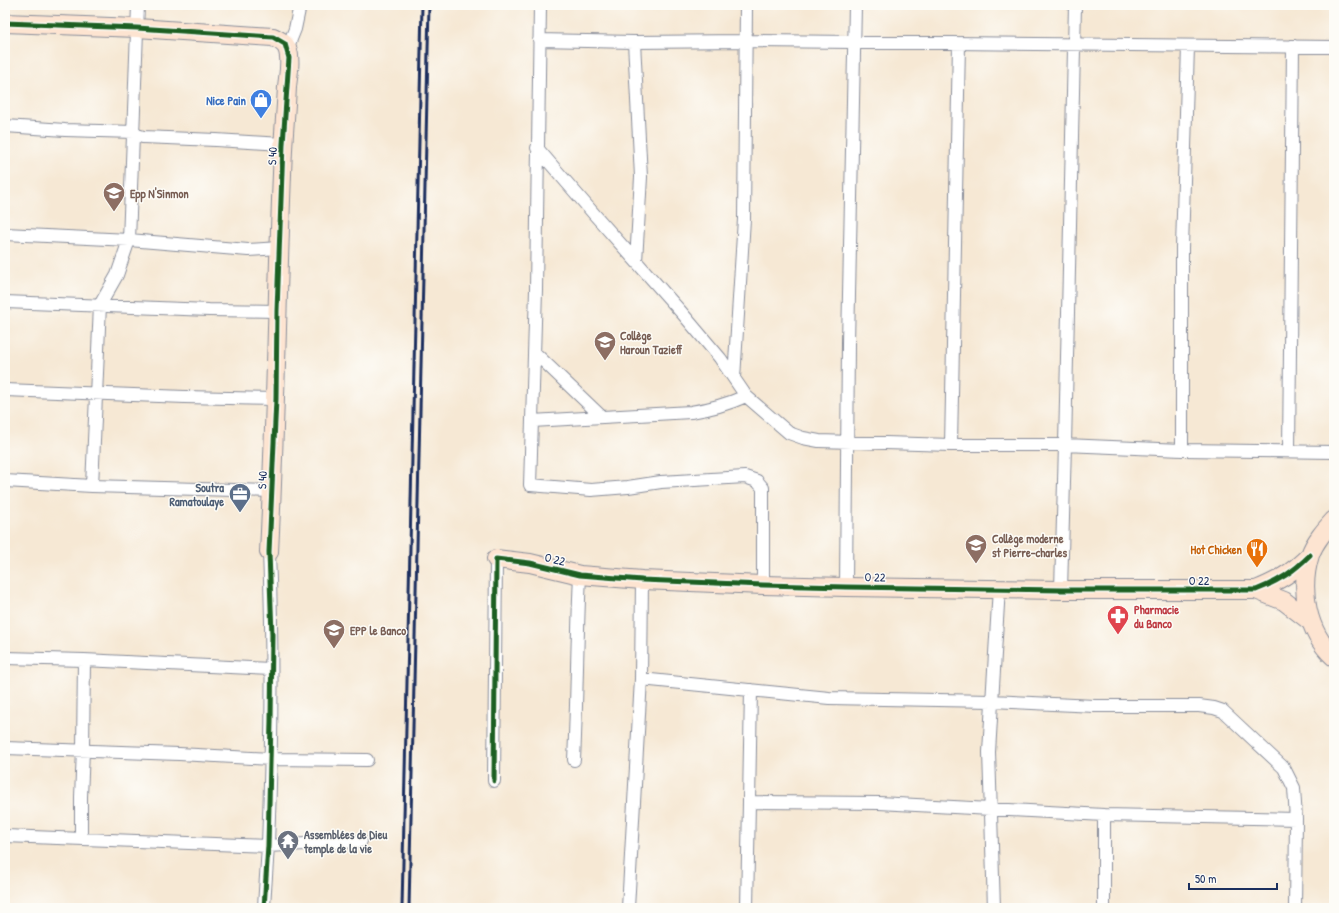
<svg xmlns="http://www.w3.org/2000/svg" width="1339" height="913" font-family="'Patrick Hand',sans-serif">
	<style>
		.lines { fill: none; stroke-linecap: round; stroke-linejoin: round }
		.street-casing { stroke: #888c99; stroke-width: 14 }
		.secondary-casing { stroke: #888c99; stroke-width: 20 }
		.street { stroke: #fff; stroke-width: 12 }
		.secondary { stroke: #fde4d1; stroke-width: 18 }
		.rail { stroke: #1b2f5e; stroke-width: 3 }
		.cycleway-casing { stroke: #fdfcf7; stroke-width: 8 }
		.cycleway { stroke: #1b5e20; stroke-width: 5 }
		.labels { text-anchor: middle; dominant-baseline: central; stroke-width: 3; stroke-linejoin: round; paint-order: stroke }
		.shop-label { font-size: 12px; font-weight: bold; fill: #366cbe; stroke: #fdfcf7; text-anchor: end }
		.street-label { font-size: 12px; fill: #1b2f5e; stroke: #fdfcf7 }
		.education-label { font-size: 12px; font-weight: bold; fill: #785e54; stroke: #fdfcf7; text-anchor: start }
		.service-label { font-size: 12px; font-weight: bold; fill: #4e5e75; stroke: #fdfcf7; text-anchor: end }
		.food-label { font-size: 12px; font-weight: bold; fill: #c56008; stroke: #fdfcf7; text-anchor: end }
		.health-label { font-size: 12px; font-weight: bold; fill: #be3a42; stroke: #fdfcf7; text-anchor: start }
		.worship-label { font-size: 12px; font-weight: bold; fill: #5b616d; stroke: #fdfcf7; text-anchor: start }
	</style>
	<rect width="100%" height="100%" fill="#fdfcf7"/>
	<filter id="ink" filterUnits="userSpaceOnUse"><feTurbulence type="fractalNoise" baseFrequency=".025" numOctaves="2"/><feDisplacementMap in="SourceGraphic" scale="8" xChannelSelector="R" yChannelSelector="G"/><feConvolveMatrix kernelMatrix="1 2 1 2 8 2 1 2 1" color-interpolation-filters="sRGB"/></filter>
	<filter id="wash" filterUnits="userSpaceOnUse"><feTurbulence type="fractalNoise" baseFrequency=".012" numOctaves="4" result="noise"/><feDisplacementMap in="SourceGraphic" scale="16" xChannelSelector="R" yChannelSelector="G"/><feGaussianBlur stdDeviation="0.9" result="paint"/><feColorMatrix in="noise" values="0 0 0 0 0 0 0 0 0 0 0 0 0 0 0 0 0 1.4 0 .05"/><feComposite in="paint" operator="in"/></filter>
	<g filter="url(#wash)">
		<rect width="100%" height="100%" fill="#f6e8d4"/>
	</g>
	<g filter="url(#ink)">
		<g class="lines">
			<!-- street casing -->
			<g class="street-casing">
				<path id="street" d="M540,5L536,290L530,485L591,490L628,487L661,482L745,477L757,481L763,488V585
					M539,40L634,42L745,41L1334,47
					M634,42L641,177L636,261
					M287,49L295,29L300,5
					M5,126L65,130L134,132L137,135L143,137L216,140L283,144
					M537,148L594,214L682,313L720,358L746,396L789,433L803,438L819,441L951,445H1065L1182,450L1334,452
					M5,234L129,240L248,250L279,248
					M5,302L209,310L277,311
					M534,352L602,417
					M734,378L744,219L746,5
					M5,390L185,397L276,399
					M532,421L691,412C711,409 728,404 746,396
					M951,445L959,44
					M1182,450V248L1188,46
					M1289,451L1293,46
					M5,481L92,486L272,491
					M92,486L100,305L117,275L129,240L138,5
					M846,587L848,343L855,5
					M1061,590L1065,445L1075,5
					M5,658L84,660L271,669
					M641,679L829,698L992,701L1095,706H1199L1214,708L1223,711L1284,768L1294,788L1296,819L1295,908
					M5,748L179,754L270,759L367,760
					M574,760C577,699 577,637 580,575
					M494,781L496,559
					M749,802L751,690
					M5,836L268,846L361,841
					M81,838V797L83,750L84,660
					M264,908C265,887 267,866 268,844C272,747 273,650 269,552
					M628,908L641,679L642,580
					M747,908L749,802L879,803L1104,815L1296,819
					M994,908L989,752L999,588
					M1104,908V815"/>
			</g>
			<!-- secondary casing -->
			<g class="secondary-casing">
				<path id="secondary" d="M5,23L137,28L273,37C279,40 284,42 287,48C292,60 288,75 287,87C286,108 284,129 283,150C277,284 276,418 269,552
					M1334,520C1325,530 1315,541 1310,555C1299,590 1307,632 1334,657
					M496,559L530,563L580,575L642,580L763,585L846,587L1061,590H1256C1279,581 1293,572 1310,555
					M1256,590L1284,601L1310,621"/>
			</g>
			<!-- street -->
			<use href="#street" class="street"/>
			<!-- secondary -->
			<use href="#secondary" class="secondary"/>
			<!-- rail -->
			<path class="rail" d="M402,908L422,5
				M409,908L429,5"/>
			<!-- cycleway casing -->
			<g class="cycleway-casing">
				<path id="cycleway" d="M5,23L137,28L273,37L285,44L289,58L283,144L277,311L276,399L269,552L272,635L271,721L268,846L264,908
					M494,781L496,559L530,563L580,575L642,580L763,585L846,587L1061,590H1256C1279,581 1293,572 1310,555"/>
			</g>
			<!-- cycleway -->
			<use href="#cycleway" class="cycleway"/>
		</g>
	</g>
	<!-- icons -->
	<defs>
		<g id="shop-pin" transform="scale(1.15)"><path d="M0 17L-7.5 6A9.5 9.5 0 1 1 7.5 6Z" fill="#3f7fe0" stroke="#fdfcf7"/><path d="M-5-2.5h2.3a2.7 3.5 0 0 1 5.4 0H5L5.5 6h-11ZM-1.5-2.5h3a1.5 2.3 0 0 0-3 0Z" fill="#fff"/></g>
		<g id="school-pin" transform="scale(1.15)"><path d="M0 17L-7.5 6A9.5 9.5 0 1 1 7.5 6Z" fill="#8d6e63" stroke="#fdfcf7"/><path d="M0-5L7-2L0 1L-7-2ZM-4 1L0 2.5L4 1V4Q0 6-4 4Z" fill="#fff"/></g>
		<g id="university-pin" transform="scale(1.15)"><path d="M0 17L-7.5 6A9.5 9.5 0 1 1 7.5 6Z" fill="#8d6e63" stroke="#fdfcf7"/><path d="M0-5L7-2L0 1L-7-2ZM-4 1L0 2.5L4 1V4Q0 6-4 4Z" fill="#fff"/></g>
		<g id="office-pin" transform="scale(1.15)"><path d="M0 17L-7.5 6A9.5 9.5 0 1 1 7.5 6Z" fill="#5c6f8a" stroke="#fdfcf7"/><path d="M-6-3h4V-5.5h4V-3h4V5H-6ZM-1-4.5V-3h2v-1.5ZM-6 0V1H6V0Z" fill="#fff"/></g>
		<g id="restaurant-pin" transform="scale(1.15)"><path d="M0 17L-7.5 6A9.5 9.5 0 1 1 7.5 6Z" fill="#e8710a" stroke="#fdfcf7"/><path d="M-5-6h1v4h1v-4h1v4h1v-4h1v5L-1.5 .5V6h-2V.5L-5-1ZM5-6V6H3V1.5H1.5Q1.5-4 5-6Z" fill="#fff"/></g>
		<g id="pharmacy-pin" transform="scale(1.15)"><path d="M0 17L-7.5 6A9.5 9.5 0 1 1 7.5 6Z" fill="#e0444e" stroke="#fdfcf7"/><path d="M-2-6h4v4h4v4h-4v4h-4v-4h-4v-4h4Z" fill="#fff"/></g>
		<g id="temple-pin" transform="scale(1.15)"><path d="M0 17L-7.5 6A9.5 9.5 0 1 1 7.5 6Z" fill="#6b7280" stroke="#fdfcf7"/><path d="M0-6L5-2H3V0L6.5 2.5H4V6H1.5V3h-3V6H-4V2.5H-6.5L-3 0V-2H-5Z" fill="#fff"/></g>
	</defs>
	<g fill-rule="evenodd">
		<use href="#shop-pin" x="261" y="100"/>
		<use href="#school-pin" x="114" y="193"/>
		<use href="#university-pin" x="605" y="342"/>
		<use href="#office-pin" x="240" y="494"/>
		<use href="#school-pin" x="976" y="545"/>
		<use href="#restaurant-pin" x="1257" y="549"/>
		<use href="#pharmacy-pin" x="1118" y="616"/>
		<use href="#school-pin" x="334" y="630"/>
		<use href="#temple-pin" x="288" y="841"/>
	</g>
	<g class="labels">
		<!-- shop labels -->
		<g class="shop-label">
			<text x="246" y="100">Nice Pain</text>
		</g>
		<!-- street labels -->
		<g class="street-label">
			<text transform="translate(272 156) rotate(-88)">S 40</text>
			<text transform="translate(262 480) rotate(-88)">S 40</text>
			<text transform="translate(555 559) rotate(13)">O 22</text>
			<text transform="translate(875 577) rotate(1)">O 22</text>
			<text x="1199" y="580">O 22</text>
		</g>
		<!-- education labels -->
		<g class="education-label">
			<text x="130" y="193">Epp N'Sinmon</text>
			<text x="620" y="335">Collège<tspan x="620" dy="14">Haroun Tazieff</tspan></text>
			<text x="992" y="538">Collège moderne<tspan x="992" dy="14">st Pierre-charles</tspan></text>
			<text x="350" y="630">EPP le Banco</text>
		</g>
		<!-- service labels -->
		<g class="service-label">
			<text x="224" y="487">Soutra<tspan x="224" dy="14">Ramatoulaye</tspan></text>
		</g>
		<!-- food labels -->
		<g class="food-label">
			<text x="1242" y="549">Hot Chicken</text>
		</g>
		<!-- health labels -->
		<g class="health-label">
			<text x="1134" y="609">Pharmacie<tspan x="1134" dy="14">du Banco</tspan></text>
		</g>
		<!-- worship labels -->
		<g class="worship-label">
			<text x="304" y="834">Assemblées de Dieu<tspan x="304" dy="14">temple de la vie</tspan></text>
		</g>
	</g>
	<!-- margin -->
	<rect width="1339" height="913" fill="none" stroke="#fdfcf7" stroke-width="20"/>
	<!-- scale -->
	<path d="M1189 883v6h88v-6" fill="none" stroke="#1b2f5e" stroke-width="2"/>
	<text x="1195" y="883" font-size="12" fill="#1b2f5e" stroke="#fdfcf7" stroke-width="3" paint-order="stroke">50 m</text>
</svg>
